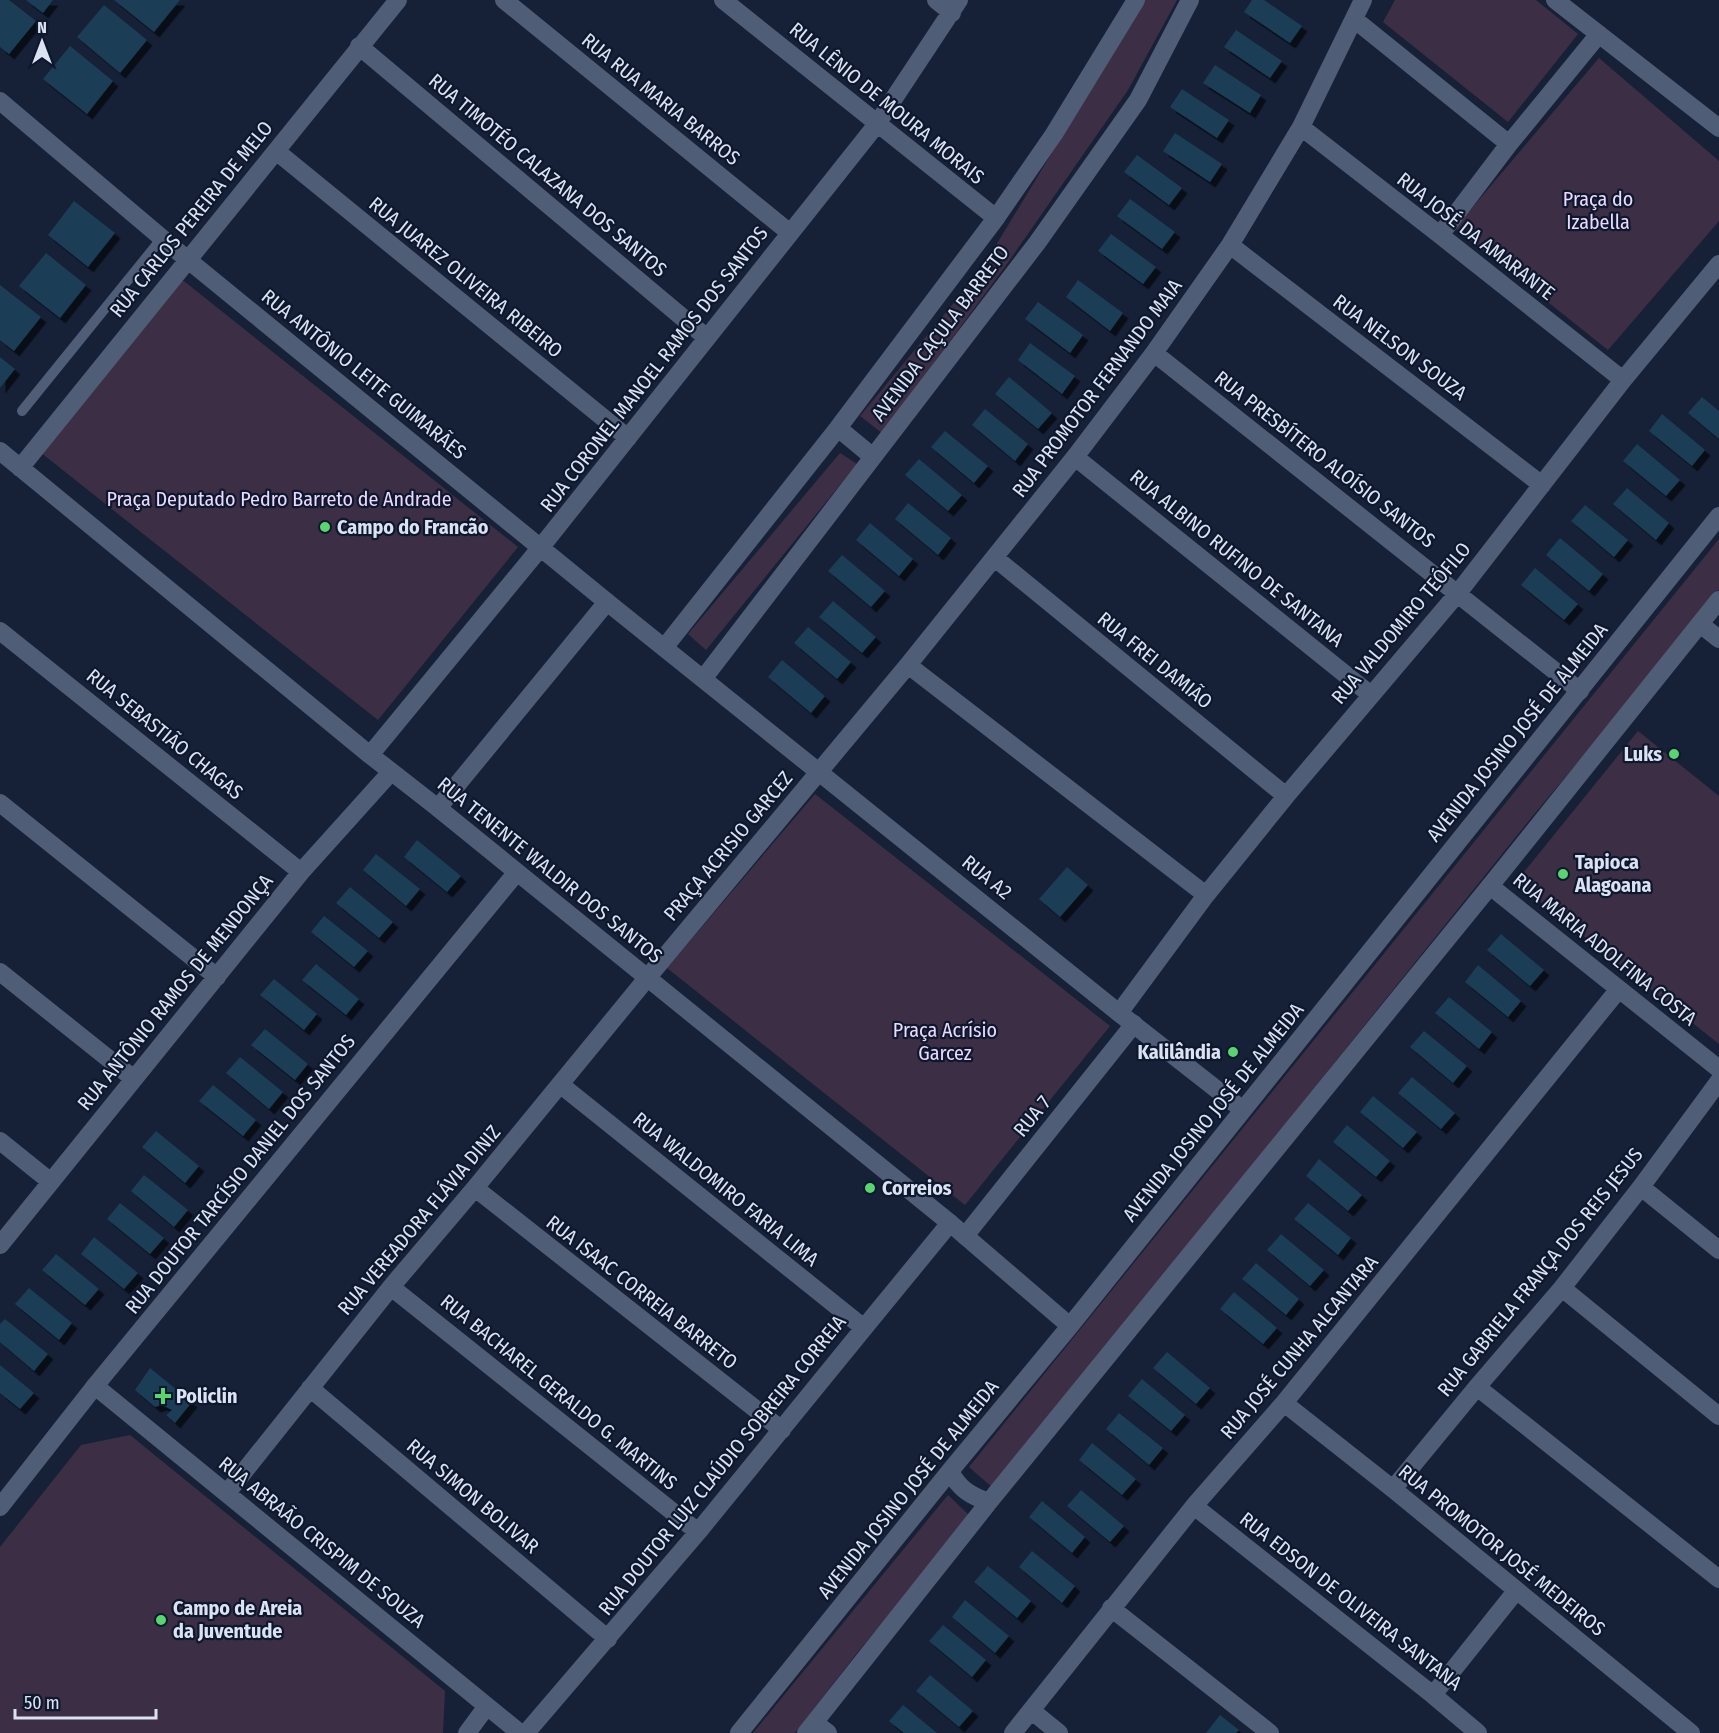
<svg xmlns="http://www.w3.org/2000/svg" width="1719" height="1733" font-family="'Fira Sans Condensed',sans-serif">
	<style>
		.green { fill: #3c2f45 }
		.building { fill: #1a3e56; filter: url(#shadow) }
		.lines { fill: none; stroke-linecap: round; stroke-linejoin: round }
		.lane { stroke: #505d77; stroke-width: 10 }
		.street { stroke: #505d77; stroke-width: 18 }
		.secondary { stroke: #505d77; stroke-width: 18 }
		.poi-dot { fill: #59d56f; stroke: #0d172d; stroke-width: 2 }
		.labels { text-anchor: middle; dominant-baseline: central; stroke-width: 4.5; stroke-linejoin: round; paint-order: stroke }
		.street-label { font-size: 20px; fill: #dbe3f3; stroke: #0d172d }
		.park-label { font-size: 20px; fill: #edd9fd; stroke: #0d172d }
		.poi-label { font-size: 20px; font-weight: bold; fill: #dbe3f3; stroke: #0d172d; text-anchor: start }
	</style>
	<defs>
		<filter id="shadow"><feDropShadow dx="5.5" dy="5.5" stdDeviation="0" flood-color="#0009"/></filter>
	</defs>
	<rect width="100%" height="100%" fill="#162137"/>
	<!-- green -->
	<path class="green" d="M1140,0H1177L1128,90L1007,264L882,433L860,416L981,270L1108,60Z
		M1395,0H1536L1578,34L1508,122L1383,22Z
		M1599,58L1719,161V221L1608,350L1455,228Z
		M180,278L518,547L378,720L40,452Z
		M840,453L857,464L706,650L688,634Z
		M1719,539V589L1653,672L1531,818L993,1488L969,1467Z
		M1638,731L1719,796V1044L1516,882Z
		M815,794L1110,1026L965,1205L667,968Z
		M130,1435L445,1691L443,1733H0V1547L81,1445Z
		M948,1495L971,1517L857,1653L795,1733H753Z"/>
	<!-- building -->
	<path class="building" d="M0,0H9L36,21L9,54L0,47Z
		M26,0H53L43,13Z
		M114,0H180L154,32Z
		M1252,0H1264L1302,26L1290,43L1244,12Z
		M104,5L147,40L120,73L77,37Z
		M1236,30L1282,61L1270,78L1224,47Z
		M70,46L113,81L87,114L43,79Z
		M1215,65L1261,95L1250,113L1203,83Z
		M1182,89L1229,120L1217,138L1170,107Z
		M1175,133L1222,164L1210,182L1163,151Z
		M1137,155L1182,188L1169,205L1124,172Z
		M1130,199L1175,232L1162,249L1117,216Z
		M74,201L115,233L88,267L48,235Z
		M1111,234L1156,267L1143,284L1098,251Z
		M46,253L86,285L60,318L19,286Z
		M1078,280L1123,313L1110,331L1066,297Z
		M0,285L41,317L14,351L0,340Z
		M1038,302L1083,335L1070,353L1025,319Z
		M1030,343L1075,376L1062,394L1018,360Z
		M0,357L15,369L0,388Z
		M1009,377L1052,413L1038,429L995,394Z
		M1702,397L1719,411V439L1688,413Z
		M985,409L1028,444L1015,461L972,425Z
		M1662,414L1705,450L1692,466L1649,431Z
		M945,431L988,466L974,483L931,447Z
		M1637,444L1680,480L1666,496L1623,461Z
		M919,459L962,495L948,511L905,475Z
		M1627,488L1669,523L1656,540L1613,504Z
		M908,503L951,538L938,555L895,519Z
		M1585,505L1628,540L1614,557L1571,521Z
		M870,523L913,559L899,576L856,540Z
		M1560,538L1603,574L1589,591L1546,555Z
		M842,555L885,591L871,607L828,571Z
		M1535,568L1578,604L1564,620L1521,585Z
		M833,601L876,637L862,653L819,617Z
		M808,627L851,662L837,679L794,643Z
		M782,660L825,696L811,713L768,677Z
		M417,840L461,876L447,892L404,857Z
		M376,854L420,889L406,906L363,870Z
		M1067,867L1088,885L1060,917L1039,899Z
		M350,887L393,922L379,938L336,903Z
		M324,916L368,951L354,967L311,932Z
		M1501,934L1544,970L1530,986L1487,950Z
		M316,964L359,999L346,1015L302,980Z
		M1478,965L1521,1001L1508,1017L1465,982Z
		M274,979L317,1014L304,1030L260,995Z
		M1449,997L1492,1032L1479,1049L1435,1013Z
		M265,1029L308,1064L295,1080L251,1045Z
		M1424,1031L1467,1066L1453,1083L1410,1047Z
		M240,1057L283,1092L269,1109L226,1073Z
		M1412,1077L1455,1113L1441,1129L1398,1093Z
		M213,1085L256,1120L243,1136L199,1101Z
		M1373,1096L1417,1132L1403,1148L1360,1112Z
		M1347,1125L1390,1161L1376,1177L1333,1142Z
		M156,1131L199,1166L185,1183L142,1147Z
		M1319,1159L1362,1195L1348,1211L1306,1176Z
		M144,1175L188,1210L174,1227L131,1191Z
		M120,1203L164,1238L150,1254L107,1219Z
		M1308,1203L1351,1238L1338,1255L1294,1219Z
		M1281,1234L1324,1270L1310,1286L1267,1250Z
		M94,1237L138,1273L124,1289L81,1254Z
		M56,1254L99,1289L85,1305L42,1270Z
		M1256,1263L1299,1299L1286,1315L1242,1279Z
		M29,1288L72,1323L59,1340L15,1304Z
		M1234,1292L1277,1328L1263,1344L1220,1309Z
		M5,1319L48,1354L34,1371L0,1342V1324Z
		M1167,1352L1210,1388L1196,1404L1153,1368Z
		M0,1365L34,1393L20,1409L0,1393Z
		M150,1368L192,1402L175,1423L166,1415L172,1410L162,1405L155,1407L135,1390Z
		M1142,1379L1185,1415L1171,1431L1128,1396Z
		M1119,1413L1163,1448L1149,1465L1106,1429Z
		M1092,1443L1136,1479L1122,1495L1079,1460Z
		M1081,1490L1124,1526L1110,1542L1067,1506Z
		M1042,1501L1085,1537L1072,1553L1029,1517Z
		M1032,1551L1075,1586L1062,1603L1019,1567Z
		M988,1566L1031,1601L1017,1618L974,1582Z
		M965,1600L1009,1636L995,1653L952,1617Z
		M943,1625L986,1660L972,1677L929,1641Z
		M930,1675L973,1711L959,1727L916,1691Z
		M903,1705L937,1733H904L889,1721Z
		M1220,1715L1239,1730L1236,1733H1206Z"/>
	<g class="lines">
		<!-- lane -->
		<path class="lane" d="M22,411L162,238"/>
		<!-- street -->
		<path class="street" d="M504,0L790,233
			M723,0L996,218
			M936,0L952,13
			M1555,0L1719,128
			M1354,19L1509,144
			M359,46L707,338
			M0,101L188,260L607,602
			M1301,127L1440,235L1623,380
			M276,151L628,438
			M1440,235L1509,144L1599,34
			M1230,245L1542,485
			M1154,353L1580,691
			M0,451L370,755L438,808
			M1075,457L1371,695
			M20,468L398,0
			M995,558L1286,796
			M1700,624L1719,639
			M0,631L301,872
			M908,665L1206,895
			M370,755L541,547L877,124L959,0
			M0,803L217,977
			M1490,886L1719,1069
			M0,972L134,1079
			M1119,1013L1206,895L1286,796L1458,593L1623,380L1719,264
			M561,1085L864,1328
			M0,1141L51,1182
			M1641,1187L1719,1250
			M475,1188L782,1430
			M965,1236L1134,1024
			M0,1245L301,872L391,772
			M391,1287L698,1532
			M1562,1288L1719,1416
			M95,1386L520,1733
			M1477,1387L1719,1579
			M310,1388L608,1639
			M1284,1403L1393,1489L1691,1733
			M1393,1489L1477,1387L1562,1288L1641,1187L1719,1081
			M227,1493L391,1287L475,1188L648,977L908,665L1075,457L1154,353L1230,245L1301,127L1363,0
			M1194,1506L1433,1695L1478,1733
			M1111,1608L1270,1733
			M1433,1695L1516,1591
			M1032,1711L1059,1733
			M815,1723L828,1733
			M467,1733L487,1706
			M526,1733L698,1532L864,1328L950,1223
			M1013,1733L1194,1506L1284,1403L1619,989"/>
		<!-- secondary -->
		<path class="secondary" d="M838,428L873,457
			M664,648L838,428L996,218L1054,134L1136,0
			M703,679L1037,243L1138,100L1190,0
			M1070,1326L950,1223L438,808L607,602L1119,1013L1243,1110
			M950,1471C959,1489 971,1496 989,1502
			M0,1507L95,1386L517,872
			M739,1733L950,1471L1070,1326L1719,516
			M806,1733L989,1502L1490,886L1719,600"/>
	</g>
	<!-- markers -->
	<g class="poi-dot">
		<circle cx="325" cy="527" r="6"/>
		<circle cx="1674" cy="754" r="6"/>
		<circle cx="1563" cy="874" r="6"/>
		<circle cx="1233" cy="1052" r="6"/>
		<circle cx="870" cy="1188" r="6"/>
		<path d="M160 1387h6v6h6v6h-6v6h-6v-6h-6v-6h6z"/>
		<circle cx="161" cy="1620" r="6"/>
	</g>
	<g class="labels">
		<!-- street labels -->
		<g class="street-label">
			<text transform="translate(661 99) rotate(39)">RUA RUA MARIA BARROS</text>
			<text transform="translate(887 103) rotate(39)">RUA LÊNIO DE MOURA MORAIS</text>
			<text transform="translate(548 175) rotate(40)">RUA TIMOTÉO CALAZANA DOS SANTOS</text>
			<text transform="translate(191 219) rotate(-51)">RUA CARLOS PEREIRA DE MELO</text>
			<text transform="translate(1476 236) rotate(38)">RUA JOSÉ DA AMARANTE</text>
			<text transform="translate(466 277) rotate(39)">RUA JUAREZ OLIVEIRA RIBEIRO</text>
			<text transform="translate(940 333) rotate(-53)">AVENIDA CAÇULA BARRETO</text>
			<text transform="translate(1400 347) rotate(37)">RUA NELSON SOUZA</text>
			<text transform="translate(654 369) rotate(-52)">RUA CORONEL MANOEL RAMOS DOS SANTOS</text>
			<text transform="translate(364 374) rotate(39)">RUA ANTÔNIO LEITE GUIMARÃES</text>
			<text transform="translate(1097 388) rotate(-53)">RUA PROMOTOR FERNANDO MAIA</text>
			<text transform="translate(1325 459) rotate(38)">RUA PRESBÍTERO ALOÍSIO SANTOS</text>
			<text transform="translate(1237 558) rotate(39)">RUA ALBINO RUFINO DE SANTANA</text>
			<text transform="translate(1401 623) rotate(-50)">RUA VALDOMIRO TEÓFILO</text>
			<text transform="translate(1155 660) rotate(39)">RUA FREI DAMIÃO</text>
			<text transform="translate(1517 732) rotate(-51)">AVENIDA JOSINO JOSÉ DE ALMEIDA</text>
			<text transform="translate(165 734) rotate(39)">RUA SEBASTIÃO CHAGAS</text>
			<text transform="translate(728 846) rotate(-50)">PRAÇA ACRISIO GARCEZ</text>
			<text transform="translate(550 870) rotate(39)">RUA TENENTE WALDIR DOS SANTOS</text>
			<text transform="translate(987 877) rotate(39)">RUA A2</text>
			<text transform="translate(1605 949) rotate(39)">RUA MARIA ADOLFINA COSTA</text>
			<text transform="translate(175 992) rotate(-51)">RUA ANTÔNIO RAMOS DE MENDONÇA</text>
			<text transform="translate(1213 1112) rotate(-51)">AVENIDA JOSINO JOSÉ DE ALMEIDA</text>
			<text transform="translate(1032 1116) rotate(-51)">RUA 7</text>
			<text transform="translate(240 1174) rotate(-51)">RUA DOUTOR TARCÍSIO DANIEL DOS SANTOS</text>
			<text transform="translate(726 1189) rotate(39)">RUA WALDOMIRO FARIA LIMA</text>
			<text transform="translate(419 1220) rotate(-50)">RUA VEREADORA FLÁVIA DINIZ</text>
			<text transform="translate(1540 1272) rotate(-51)">RUA GABRIELA FRANÇA DOS REIS JESUS</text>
			<text transform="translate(642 1292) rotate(38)">RUA ISAAC CORREIA BARRETO</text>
			<text transform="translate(1299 1347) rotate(-50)">RUA JOSÉ CUNHA ALCANTARA</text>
			<text transform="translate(559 1392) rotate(39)">RUA BACHAREL GERALDO G. MARTINS</text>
			<text transform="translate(722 1465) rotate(-51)">RUA DOUTOR LUIZ CLAÚDIO SOBREIRA CORREIA</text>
			<text transform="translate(908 1489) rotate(-51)">AVENIDA JOSINO JOSÉ DE ALMEIDA</text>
			<text transform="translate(473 1496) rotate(40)">RUA SIMON BOLIVAR</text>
			<text transform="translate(322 1542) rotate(39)">RUA ABRAÃO CRISPIM DE SOUZA</text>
			<text transform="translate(1502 1550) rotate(39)">RUA PROMOTOR JOSÉ MEDEIROS</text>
			<text transform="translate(1351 1601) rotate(38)">RUA EDSON DE OLIVEIRA SANTANA</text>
		</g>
		<!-- park labels -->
		<g class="park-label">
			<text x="1598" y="199">Praça do<tspan x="1598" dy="23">Izabella</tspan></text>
			<text x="279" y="499">Praça Deputado Pedro Barreto de Andrade</text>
			<text x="945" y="1030">Praça Acrísio<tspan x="945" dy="23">Garcez</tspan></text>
		</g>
		<!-- poi labels -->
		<g class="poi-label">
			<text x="337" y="527">Campo do Francão</text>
			<text x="1662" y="754" text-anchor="end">Luks</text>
			<text x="1575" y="862">Tapioca<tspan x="1575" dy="23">Alagoana</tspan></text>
			<text x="1221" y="1052" text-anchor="end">Kalilândia</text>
			<text x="882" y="1188">Correios</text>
			<text x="176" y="1396">Policlin</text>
			<text x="173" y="1608">Campo de Areia<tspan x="173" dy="23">da Juventude</tspan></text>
		</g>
	</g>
	<!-- north arrow -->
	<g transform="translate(42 42)" stroke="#0d172d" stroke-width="4.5" paint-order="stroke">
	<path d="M0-4.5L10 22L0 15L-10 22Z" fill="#dbe3f3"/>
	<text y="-9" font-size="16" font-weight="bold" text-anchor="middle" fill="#dbe3f3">N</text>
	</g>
	<!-- scale -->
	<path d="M15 1709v9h141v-9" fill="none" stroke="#dbe3f3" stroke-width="3"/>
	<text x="24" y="1709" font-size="18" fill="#dbe3f3" stroke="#0d172d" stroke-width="4.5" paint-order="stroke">50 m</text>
</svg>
